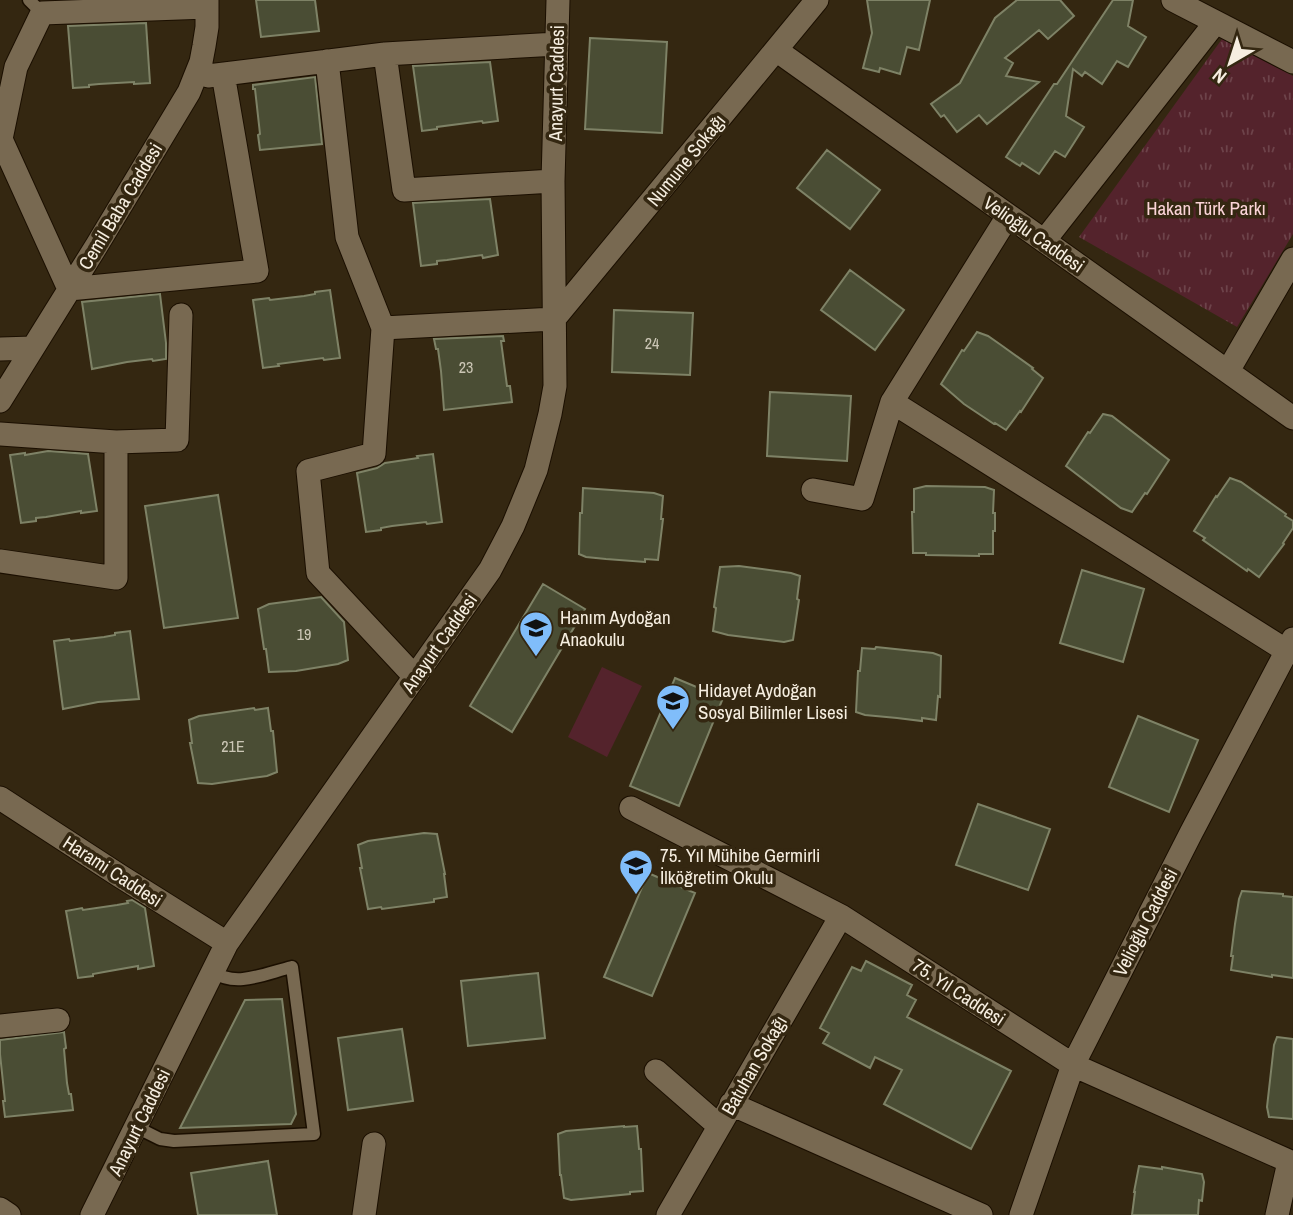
<svg xmlns="http://www.w3.org/2000/svg" width="1293" height="1215" font-family="'Archivo Narrow',sans-serif">
	<style>
		.grass { fill: #54232c }
		.park { fill: url(#park-tufts) }
		.building { fill: #4a4d34; stroke: #7e8266; stroke-width: 2 }
		.lines { fill: none; stroke-linecap: round; stroke-linejoin: round }
		.service-casing { stroke: #1b0f00; stroke-width: 15 }
		.minor-casing { stroke: #1b0f00; stroke-width: 25 }
		.service { stroke: #786951; stroke-width: 12 }
		.minor { stroke: #786951; stroke-width: 23 }
		.labels { text-anchor: middle; dominant-baseline: central; stroke-width: 7; stroke-linejoin: round; paint-order: stroke }
		.number-label { font-size: 16px; fill: #cbc6b5 }
		.street-label { font-size: 19px; fill: #f6eee0; stroke: #342711 }
		.park-label { font-size: 19px; fill: #fbd4d8; stroke: #342711 }
		.poi-label { font-size: 19px; fill: #f6eee0; stroke: #342711; text-anchor: start }
	</style>
	<defs>
		<pattern id="park-tufts" width="24" height="20" patternUnits="userSpaceOnUse" patternTransform="scale(1.75)"><rect width="24" height="20" fill="#54232c"/><path d="M3 7l-1-3M5 7V3M7 7l1-3M15 17l-1-3M17 17v-4M19 17l1-3" fill="none" stroke="#6d434a"/></pattern>
	</defs>
	<rect width="100%" height="100%" fill="#342711"/>
	<!-- grass -->
	<path class="grass" d="M602,667L642,686L607,757L568,737Z"/>
	<!-- park -->
	<path class="park" d="M1222,39L1293,76V234L1237,327L1079,237Z"/>
	<!-- building -->
	<path class="building" d="M256,0H315L319,31L261,37Z
		M867,0H930L919,50L907,47L900,74L880,68L879,72L863,68L872,33Z
		M1017,0H1060L1074,16L1048,39L1039,30L1005,58L1013,63L1006,76L1039,82L987,124L979,115L957,132L944,115L941,117L931,104L960,83L995,18Z
		M1113,0H1133L1128,26L1146,37L1128,67L1117,61L1102,84L1085,72L1082,76L1073,69L1066,116L1084,127L1065,157L1055,151L1039,174L1022,163L1020,166L1006,157L1054,84H1057Z
		M146,23L150,83L134,84V82L99,84L89,85V87L73,88L68,26Z
		M590,38L667,42L662,133L585,129Z
		M490,62L498,121L483,123L482,121L437,127V129L422,131L413,66Z
		M315,77L322,144L260,150L258,135L260,134L255,89H253V85Z
		M827,150L880,190L850,229L797,188Z
		M490,199L498,255L483,258L482,255L447,260L437,261V264L421,266L413,203Z
		M850,270L904,310L875,350L821,310Z
		M330,290L340,358L324,360L323,358L278,364L279,366L263,368L253,300L269,298L270,300L304,296L315,294V292Z
		M160,294L166,343V359L153,361L152,359L127,362L92,369L82,302Z
		M614,310L693,313L690,375L612,372Z
		M977,332L988,336L1001,345L1033,368L1032,369L1043,378L1021,412L1020,411L1006,430L995,423L994,424L964,404L941,384L962,350L964,351Z
		M503,336L504,341H501L507,386H510L512,402L444,410L441,371L438,349H436L434,339Z
		M770,392L851,396L847,461L767,456Z
		M1103,414L1112,416L1169,460L1147,494L1145,493L1132,512L1121,508L1066,466L1088,432L1090,433Z
		M48,451L88,454L97,511L81,513V511L46,517L36,518V521L21,523L10,455L25,453V455Z
		M433,454L442,522L427,524L426,522L392,526L381,528V530L366,532L357,473L377,468L385,463L418,458L417,456Z
		M1230,478L1241,482L1286,514L1285,516L1293,521V528L1283,543L1284,544L1259,577L1248,569L1247,571L1217,550L1203,540L1205,538L1194,531L1216,496L1217,497Z
		M926,486L985,487L994,490L993,513H995V531H993V554H979V556L926,555V553H913L912,512H914V489Z
		M583,488L654,493L663,496L661,519H663L658,560L645,559V562L606,559L586,557L579,554L580,513H582Z
		M218,495L238,618L164,628L145,506Z
		M739,566L791,573L800,576L797,599L799,600L793,640L784,642L728,635L713,631L716,608L714,607L720,567Z
		M1082,570L1144,589L1123,662L1060,643Z
		M543,584L585,609L512,732L470,706Z
		M321,597L344,622L348,660L338,664L296,671L269,672L266,649H264L258,609L269,604Z
		M130,631L139,699L98,702L63,709L54,641L69,639L70,641L104,637L115,635V633Z
		M876,647L933,653L941,656L940,697L938,696L936,720L922,718V721L897,718L865,715L856,712L858,671H860L862,648L875,649Z
		M675,678L723,698L679,806L630,786Z
		M254,708L255,710L268,708L271,731H273L277,772L267,776L252,778L212,784L198,783L190,743H192L189,720L199,716Z
		M1138,716L1198,740L1169,812L1109,787Z
		M978,804L1050,829L1028,890L956,865Z
		M424,833L437,834L445,874H444L447,897L434,899V902L382,909L381,907L368,909L360,868H362L358,845L368,841Z
		M648,873L695,893L652,996L604,977Z
		M1242,891L1283,894V896L1293,897V978L1272,975V977L1231,970L1233,956H1231L1235,924L1239,899Z
		M132,900L145,908L154,966L138,969V966L104,972L93,974V976L78,978L66,911L82,908L83,910L117,905L128,903L127,901Z
		M866,961L912,985L907,995L916,1000L907,1017L1011,1071L971,1149L884,1104L902,1070L875,1057L870,1068L823,1043L829,1033L820,1028L852,967L861,971Z
		M538,973L545,1038L468,1046L461,981Z
		M282,999L296,1114L291,1124L180,1128L245,1000Z
		M402,1029L413,1101L348,1110L338,1038Z
		M64,1032L66,1048L64,1049L67,1083L69,1094H71L73,1110L5,1117L3,1101H5L0,1054V1040Z
		M1277,1037L1293,1039V1119L1269,1117L1267,1107L1274,1045Z
		M624,1126V1127L637,1126L639,1149H641L643,1191L630,1192V1194L571,1200L564,1198L561,1175H560L558,1134L566,1131Z
		M268,1161L277,1215H198L191,1173Z
		M1139,1166L1162,1169V1167L1202,1174L1204,1182L1202,1201L1199,1200L1198,1215H1132L1135,1192H1134Z"/>
	<g class="lines">
		<!-- service casing -->
		<g class="service-casing">
			<path id="service" d="M29,0L42,13
				M136,1127L160,1139L174,1141L314,1134L292,967C266,973 237,988 213,972"/>
		</g>
		<!-- minor casing -->
		<g class="minor-casing">
			<path id="minor" d="M1173,0L1293,62
				M776,50L1293,418
				M385,54L404,190L553,181
				M327,61L347,237L383,328L374,454L308,471L318,573L415,677
				M208,76L385,54L557,44
				M0,137L69,289L257,271L223,74
				M1,139L16,67L42,13L207,7
				M1044,241L1215,23
				M383,328L554,319L817,0
				M0,349L33,348
				M1228,371L1293,259
				M0,401L97,245L189,92L201,62L204,46L207,27V0
				M892,402L1287,651
				M0,434L116,442V578L0,561
				M116,442L177,440L181,315
				M813,490L862,499L892,402L1008,216
				M0,798L120,876L227,943
				M631,808L841,916L1073,1065L1293,1163
				M0,1026L58,1020
				M656,1071L719,1126
				M731,1104L981,1215
				M0,1209L9,1215
				M92,1215L227,943L490,570L513,526L536,470L550,414L555,386L553,181L558,0
				M364,1215L374,1144
				M668,1215L841,916
				M1021,1215L1073,1065L1191,833L1293,639
				M1277,1215L1289,1162"/>
		</g>
		<!-- service -->
		<use href="#service" class="service"/>
		<!-- minor -->
		<use href="#minor" class="minor"/>
	</g>
	<!-- icons -->
	<defs>
		<g id="school-pin" transform="scale(1.75)"><path d="M0 17L-7.5 6A9.5 9.5 0 1 1 7.5 6Z" fill="#80bdfa" stroke="#342711"/><path d="M0-5L7-2L0 1L-7-2ZM-4 1L0 2.5L4 1V4Q0 6-4 4Z" fill="#111"/></g>
	</defs>
	<g fill-rule="evenodd">
		<use href="#school-pin" x="536" y="628"/>
		<use href="#school-pin" x="673" y="701"/>
		<use href="#school-pin" x="636" y="866"/>
	</g>
	<g class="labels">
		<!-- number labels -->
		<g class="number-label">
			<text x="652" y="343">24</text>
			<text x="466" y="367">23</text>
			<text x="304" y="634">19</text>
			<text x="233" y="746">21E</text>
		</g>
		<!-- street labels -->
		<g class="street-label">
			<text transform="translate(556 83) rotate(-89)">Anayurt Caddesi</text>
			<text transform="translate(686 160) rotate(-51)">Numune Sokağı</text>
			<text transform="translate(120 206) rotate(-59)">Cemil Baba Caddesi</text>
			<text transform="translate(1034 234) rotate(35)">Velioğlu Caddesi</text>
			<text transform="translate(439 643) rotate(-55)">Anayurt Caddesi</text>
			<text transform="translate(113 871) rotate(33)">Harami Caddesi</text>
			<text transform="translate(1145 922) rotate(-63)">Velioğlu Caddesi</text>
			<text transform="translate(959 992) rotate(33)">75. Yıl Caddesi</text>
			<text transform="translate(754 1065) rotate(-60)">Batuhan Sokağı</text>
			<text transform="translate(139 1122) rotate(-64)">Anayurt Caddesi</text>
		</g>
		<!-- park labels -->
		<g class="park-label">
			<text x="1206" y="208">Hakan Türk Parkı</text>
		</g>
		<!-- poi labels -->
		<g class="poi-label">
			<text x="560" y="617">Hanım Aydoğan<tspan x="560" dy="22">Anaokulu</tspan></text>
			<text x="698" y="690">Hidayet Aydoğan<tspan x="698" dy="22">Sosyal Bilimler Lisesi</tspan></text>
			<text x="660" y="855">75. Yıl Mühibe Germirli<tspan x="660" dy="22">İlköğretim Okulu</tspan></text>
		</g>
	</g>
	<!-- north arrow -->
	<g transform="translate(1230 63) rotate(219)" stroke="#342711" stroke-width="5" paint-order="stroke">
	<path d="M0-5L12 26L0 18L-12 26Z" fill="#f6eee0"/>
	<text y="-10" font-size="19" font-weight="bold" text-anchor="middle" fill="#f6eee0">N</text>
	</g>
</svg>
